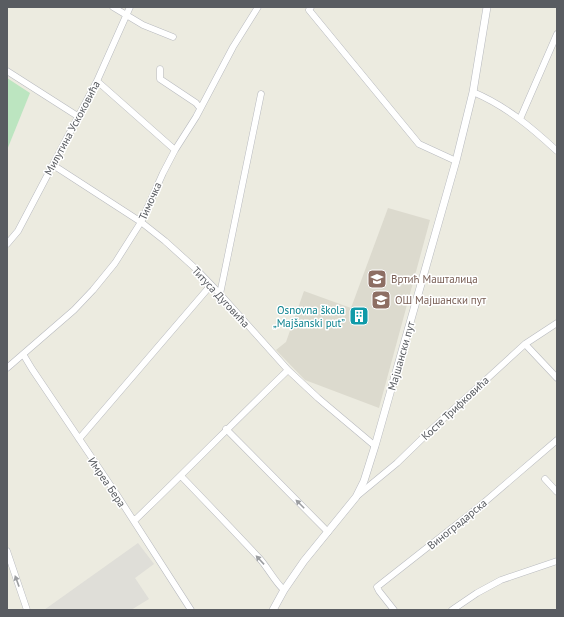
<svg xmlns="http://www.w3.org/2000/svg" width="564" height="617" font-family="'PT Sans',sans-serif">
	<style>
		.industrial { fill: #dfded8 }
		.education { fill: #dcdace }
		.green { fill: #bce5c0 }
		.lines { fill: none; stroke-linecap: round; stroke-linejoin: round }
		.minor-casing { stroke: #b8babf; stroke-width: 7 }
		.tertiary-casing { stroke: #b8babf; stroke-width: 8 }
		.minor { stroke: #fff; stroke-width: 6 }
		.tertiary { stroke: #fff; stroke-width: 7 }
		.oneway { fill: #9b9da0 }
		.labels { text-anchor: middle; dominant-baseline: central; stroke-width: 3; stroke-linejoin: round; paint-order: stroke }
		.street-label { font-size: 11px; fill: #595c61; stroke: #fff }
		.education-label { font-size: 11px; fill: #785e54; stroke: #fff; text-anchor: start }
		.culture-label { font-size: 11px; fill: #0d838f; stroke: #fff; text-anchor: end }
	</style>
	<rect width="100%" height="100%" fill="#ecebe0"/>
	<!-- industrial -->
	<path class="industrial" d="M138,543L154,564L135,578L149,599L131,610H44Z"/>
	<!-- education -->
	<path class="education" d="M388,208L430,220L379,408L305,380L276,350L286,342L304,291L351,308Z"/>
	<!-- green -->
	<path class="green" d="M7,78L30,93L7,150Z"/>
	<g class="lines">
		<!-- minor casing -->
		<g class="minor-casing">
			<path id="minor" d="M113,7L143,25L173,37
				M311,7L309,10L419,144L456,161
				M160,69V79L196,103L200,108
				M7,71L79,117
				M97,81L175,150
				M473,92C506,106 531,127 557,151
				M520,119L557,34
				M53,165L141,222L165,241L196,269L220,294L288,370L318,398L375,446
				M7,244L18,231L97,81L130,7
				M220,294L261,94
				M525,344L557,378
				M23,354L32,369L117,495L191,610
				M7,368L74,310L93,290L115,263L141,222L163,173L175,150L196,117L233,47L258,7
				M226,429L328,532
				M79,439L211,285
				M181,476C207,503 234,531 260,559C268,568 275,582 284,590
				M545,479L557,492
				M357,496L397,463L432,429L525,344L557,323
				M134,521C186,471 236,420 288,370
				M7,551L27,610
				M394,610L379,591L377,587L480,506L557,440
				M452,610L477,593L501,580L557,561"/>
		</g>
		<!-- tertiary casing -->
		<g class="tertiary-casing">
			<path id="tertiary" d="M273,610L284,590L304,561L356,497L364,481L375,446L456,161L473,92L487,7"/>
		</g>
		<!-- minor -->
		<use href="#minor" class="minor"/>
		<!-- tertiary -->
		<use href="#tertiary" class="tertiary"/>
	</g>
	<!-- one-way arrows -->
	<defs><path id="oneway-solid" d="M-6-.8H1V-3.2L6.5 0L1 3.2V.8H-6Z"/></defs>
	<g class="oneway">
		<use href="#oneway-solid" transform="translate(300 504) rotate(-135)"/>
		<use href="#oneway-solid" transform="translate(260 560) rotate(-133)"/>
		<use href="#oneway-solid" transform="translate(17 581) rotate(-110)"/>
	</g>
	<!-- icons -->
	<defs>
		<g id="school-square" transform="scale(1)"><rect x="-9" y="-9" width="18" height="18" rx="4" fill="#8d6e63" stroke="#fff"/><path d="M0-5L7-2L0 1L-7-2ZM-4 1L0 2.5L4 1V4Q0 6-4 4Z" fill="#fff"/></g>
		<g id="building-square" transform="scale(1)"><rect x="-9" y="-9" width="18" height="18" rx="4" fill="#0f9aa8" stroke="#fff"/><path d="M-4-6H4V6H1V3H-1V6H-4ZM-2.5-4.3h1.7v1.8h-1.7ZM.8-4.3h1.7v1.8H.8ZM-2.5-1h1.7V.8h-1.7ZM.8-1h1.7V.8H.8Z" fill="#fff"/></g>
	</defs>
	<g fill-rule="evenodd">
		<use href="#school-square" x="377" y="279"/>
		<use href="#school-square" x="381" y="300"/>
		<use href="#building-square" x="359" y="316"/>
	</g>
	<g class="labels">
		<!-- street labels -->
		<g class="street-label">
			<text transform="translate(72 128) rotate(-62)">Милутина Ускоковића</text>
			<text transform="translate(150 201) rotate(-66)">Тимочка</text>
			<text transform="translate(221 297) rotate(47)">Титуса Дуговића</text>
			<text transform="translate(401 356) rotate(-74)">Мајшански пут</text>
			<text transform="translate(455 408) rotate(-43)">Косте Трифковића</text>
			<text transform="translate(107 482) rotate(56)">Имреа Бера</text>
			<text transform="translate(457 524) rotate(-39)">Виноградарска</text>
		</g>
		<!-- education labels -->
		<g class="education-label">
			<text x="391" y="279">Вртић Машталица</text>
			<text x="395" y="300">ОШ Мајшански пут</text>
		</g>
		<!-- culture labels -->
		<g class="culture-label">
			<text x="345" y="310">Osnovna škola<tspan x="345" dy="13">„Majšanski put”</tspan></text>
		</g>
	</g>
	<!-- border -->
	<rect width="564" height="617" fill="none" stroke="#595c61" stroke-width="16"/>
</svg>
